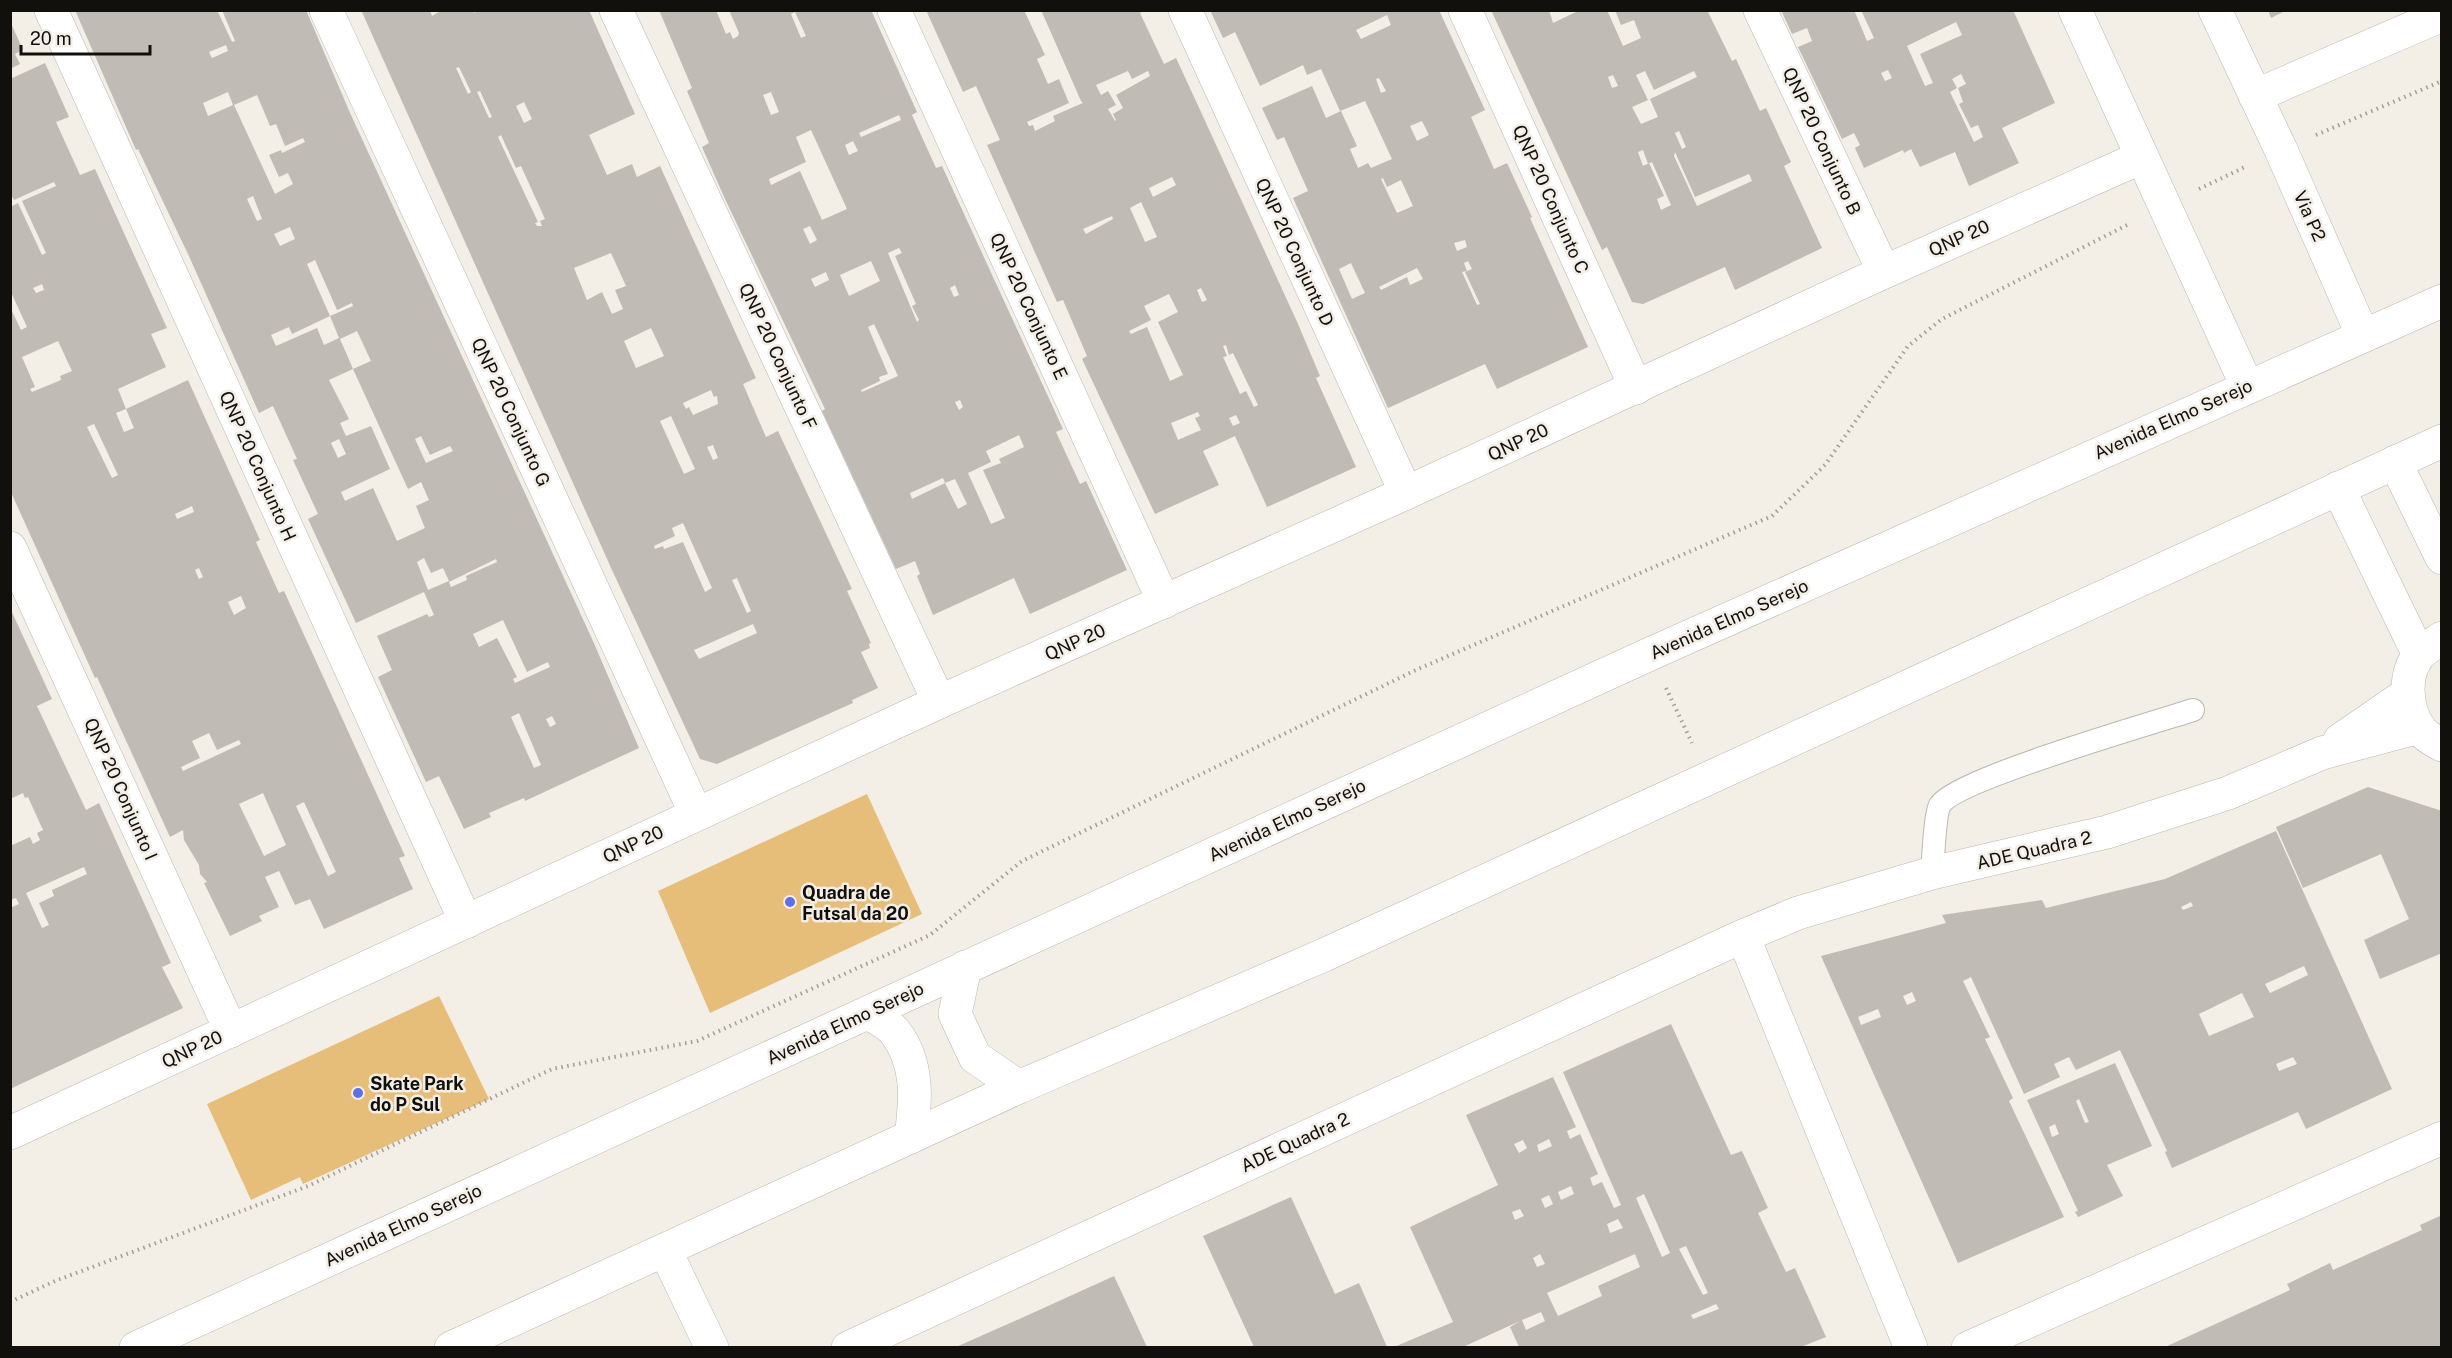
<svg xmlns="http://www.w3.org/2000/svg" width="2452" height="1358" font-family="'Public Sans',sans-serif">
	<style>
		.green { fill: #e6bd79 }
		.building { fill: #c0bbb4; fill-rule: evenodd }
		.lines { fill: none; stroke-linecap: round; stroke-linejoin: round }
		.lane-casing { stroke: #bcb7b0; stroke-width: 24 }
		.street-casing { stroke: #bcb7b0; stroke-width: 34 }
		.secondary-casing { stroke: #bcb7b0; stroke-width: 34 }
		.path { stroke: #a29f98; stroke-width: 4; stroke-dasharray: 1.5 4.5; stroke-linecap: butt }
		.lane { stroke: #fff; stroke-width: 22 }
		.street { stroke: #fff; stroke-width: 33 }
		.secondary { stroke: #fff; stroke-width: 33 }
		.poi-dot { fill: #5f6fe7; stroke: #f3eee6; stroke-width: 2 }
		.labels { text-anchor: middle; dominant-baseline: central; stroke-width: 5; stroke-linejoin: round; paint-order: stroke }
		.street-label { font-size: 18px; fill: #12100d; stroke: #f3eee6 }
		.poi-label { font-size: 18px; font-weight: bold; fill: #12100d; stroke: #f3eee6; text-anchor: start }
	</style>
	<rect width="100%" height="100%" fill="#f3eee6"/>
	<!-- green -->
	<path class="green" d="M867,794L922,914L710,1013L658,891Z
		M439,996L489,1099L303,1184L300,1177L251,1200L207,1104Z"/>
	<!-- building -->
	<path class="building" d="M75,10H217L232,42L235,41L222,10H306L351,115L593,641L639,748L525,801L524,798L489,813L491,817L464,829L439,776L426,782L378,677L392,670L377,636L427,614L429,617L434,615L424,592L356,623L308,519L318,514L293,460L297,459L273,406L259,413L188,254L138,149L136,150ZM226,45L228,51L212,58L209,52ZM228,92L233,105L208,116L203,103ZM257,95L270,126L276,124L285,146L303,138L305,142L282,153L281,150L269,155L279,177L288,173L293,184L275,194L234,105ZM253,196L262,219L257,221L247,199ZM290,227L295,239L280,246L274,234ZM315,260L337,310L352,303L353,306L330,316L339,338L324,345L317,328L276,346L271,335L289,327L292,334L330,316L307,264ZM357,331L371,361L353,369L340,339ZM353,369L408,489L421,482L429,500L416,506L425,528L397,541L373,488L345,501L341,492L390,469L371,426L346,436L340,423L349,419L329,380ZM421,436L430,455L450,446L453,451L426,463L415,439ZM339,439L346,454L338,458L331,443ZM424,558L431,573L443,568L449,581L428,590L417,562ZM496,559L497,562L466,576L467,580L451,587L449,582ZM503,620L527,672L548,662L550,667L515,683L513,679L517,677L497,638L479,647L473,634ZM519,713L541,765L534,768L511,717ZM552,716L556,724L550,727L546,719Z
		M361,10H430L432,16L442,10H473L474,13L478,10H589L635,114L589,135L607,175L632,164L637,177L660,166L756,378L743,384L766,437L778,431L852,589L847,591L871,643L869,644L870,648L861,652L878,688L852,700L853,703L717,764L700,759L612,570ZM459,67L471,92L468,94L456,68ZM480,91L492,117L489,118L477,92ZM524,102L532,119L524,123L516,106ZM501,135L516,168L521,166L545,219L540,221L542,226H537L535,223L538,222L498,137ZM611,253L626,286L615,290L623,309L612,314L602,292L587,300L574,268ZM651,328L664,356L636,368L624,341ZM711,390L714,397L717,396L718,404L693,415L689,407L686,409L683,403ZM671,416L695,469L684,474L660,421ZM713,445L718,458L713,460L707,447ZM683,523L712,588L705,592L683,542L664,549L663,546L655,549L654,546L675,536L672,528ZM737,578L751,611L747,613L732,580ZM753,624L757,633L699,659L694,650Z
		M659,10H716L726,34L730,32L733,39L738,36L739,33L729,10H871L917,112L912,115L936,168L942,166L1063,429L1056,432L1080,484L1086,481L1127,570L1030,614L1014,578L933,615L917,576L920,574L915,561L896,569L822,411L825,409L725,199L702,147L709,143L687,91L692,88ZM795,12L806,36L801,38L791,14ZM771,92L779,112L771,115L763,95ZM899,115L901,120L861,137L859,133ZM811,130L847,209L822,220L800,171L771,185L769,179L806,162L796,137ZM853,141L858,151L849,155L845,145ZM810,226L817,240L810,244L803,229ZM899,248L902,253L895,256L916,304L912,306L919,320L917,322L888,253ZM871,261L880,281L849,296L840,275ZM826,272L829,280L815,287L811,279ZM955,285L959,295L954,297L950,288ZM874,324L898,376L862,392L861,390L880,381L879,377L888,374L868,327ZM960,400L963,407L959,410L955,402ZM1019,435L1024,447L999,459L1001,463L983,470L1005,518L991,524L968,473L991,462L986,451ZM943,478L945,483L955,479L967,504L958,509L945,483L912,499L910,493Z
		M926,10H1024L1045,55L1037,59L1048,84L1059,79L1069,103L1027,122L1029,126L1033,125L1035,131L1055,121L1053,116L1092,99L1083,103L1081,101L1041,10H1145L1140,13L1164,64L1176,58L1201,112L1298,324L1320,376L1316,378L1356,467L1267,507L1235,436L1203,451L1219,485L1155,514L1082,359L1087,356L1063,300L1057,302L987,145L1000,140L976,86L963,92ZM1128,71L1132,79L1148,71L1150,76L1116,95L1123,108L1113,114L1116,120L1115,121L1108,109L1116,105L1108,91L1101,95L1096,85ZM1172,177L1176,185L1153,197L1149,188ZM1141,202L1157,237L1145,242L1130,208ZM1112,216L1113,219L1086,234L1083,229ZM1201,288L1207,300L1202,302L1197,290ZM1169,294L1178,312L1158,322L1183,375L1170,381L1147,327L1131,334L1129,331L1151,320L1144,306ZM1226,345L1229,355L1233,353L1258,405L1254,407L1246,391L1240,394L1223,357L1227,356L1223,346ZM1198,412L1200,416L1195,418L1201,430L1178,440L1171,423ZM1236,415L1240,423L1233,426L1229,418Z
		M1210,10H1439L1485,110L1471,117L1494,169L1507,163L1532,217L1530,218L1588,347L1497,389L1485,364L1388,408L1293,198L1308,191L1284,137L1277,140L1262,108L1312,86L1326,118L1341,111L1357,146L1350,149L1358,168L1368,163L1371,168L1392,159L1365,101L1340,111L1321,69L1307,75L1303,65L1260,86L1235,32L1223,38ZM1387,15L1391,25L1361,39L1356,30ZM1379,78L1386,91L1381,93L1376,79ZM1422,121L1429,135L1417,141L1410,126ZM1383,178L1387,187L1401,180L1413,206L1397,213L1381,179ZM1465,240L1467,247L1457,251L1454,243ZM1468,261L1472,269L1465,272L1480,304L1477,305L1462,272L1467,271L1464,263ZM1351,263L1365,293L1352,299L1339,269ZM1417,268L1423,279L1410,285L1407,277L1381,290L1379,287Z
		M1491,10H1549L1553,23L1578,11L1607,10L1623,46L1641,38L1634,20L1621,25L1615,10H1707L1732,61L1736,59L1760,111L1766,108L1791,162L1784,166L1822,248L1735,290L1725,267L1643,304L1632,302L1607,247L1602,250ZM1645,71L1654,90L1694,71L1697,77L1650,99L1658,117L1641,124L1632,107L1648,100L1636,75ZM1613,75L1618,86L1612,88L1608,77ZM1679,131L1686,147L1682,149L1675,133ZM1643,150L1648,164L1652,162L1671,205L1661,210L1657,199L1664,196L1649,163L1643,166L1638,152ZM1675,152L1695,197L1749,174L1752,181L1697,206L1674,156Z
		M1781,10H1854L1867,41L1874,38L1861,10H2013L2055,103L2002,128L2019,163L1969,186L1955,152L1920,167L1911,149L1904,153L1903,150L1864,168L1855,148L1860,145L1854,133L1842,139L1798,47L1812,41L1807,28L1792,34ZM1956,22L1962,35L1920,54L1933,83L1925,86L1907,46ZM1888,70L1892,78L1885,81L1881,73ZM1961,74L1966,84L1958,88L1963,102L1959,104L1971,128L1978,125L1983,137L1974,142L1950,92L1957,88L1952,79Z
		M2268,10H2287L2271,18Z
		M10,21L23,50L15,54L20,64L10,69Z
		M45,63L69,117L56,122L80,175L95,169L167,328L151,334L166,367L118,389L126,409L188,380L260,540L256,542L279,593L284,591L405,856L399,858L413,889L324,929L310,899L295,905L279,871L265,877L279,907L259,916L262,921L230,936L204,883L207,882L200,874L199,865L184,840L183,830L170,837L97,677L95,678L10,490V307L21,330L27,327L10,290V202L12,206L18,203L42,255L46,253L22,201L56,186L54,182L14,200L10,193V79ZM42,284L44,290L36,293L33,288ZM58,341L72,371L60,376L61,380L32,392L30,389L35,387L22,357ZM126,409L134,428L124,432L116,413ZM94,424L118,475L112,478L87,427ZM192,506L194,512L177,519L175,514ZM199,568L203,577L199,579L195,570ZM241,596L246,608L234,615L228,602ZM209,733L217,750L239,740L241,744L183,771L181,767L200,758L192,741ZM263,793L286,845L264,856L239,804ZM304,802L336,872L328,876L296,806Z
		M10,608L52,699L37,706L86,810L99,803L171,963L162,967L183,1008L10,1089V908L19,904L16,898L10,900V846L30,837L33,844L40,840L37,833L43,830L28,797L25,798L23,793L10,799ZM84,867L87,874L52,890L54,896L39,903L49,925L42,928L26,893Z
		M2368,787L2442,811V953L2380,979L2364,940L2409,919L2381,854L2303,888L2276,827Z
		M2276,831L2392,1089L2306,1129L2298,1112L2172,1168L2165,1152L2167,1151L2120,1050L2076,1070L2069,1057L2054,1064L2060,1077L2024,1094L1971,977L1963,981L1990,1037L1985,1039L2013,1098L2009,1101L2064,1217L1958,1263L1821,956L1946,923L1942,915L2042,900L2046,908L2165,879ZM2191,902L2193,906L2183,910L2181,907ZM2304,966L2308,975L2270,993L2265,984ZM1912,992L1916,1001L1907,1005L1903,996ZM2242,993L2254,1017L2209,1036L2199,1014ZM1878,1009L1881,1017L1861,1025L1858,1017ZM2293,1057L2297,1064L2279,1071L2276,1064Z
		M1671,1024L1731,1155L1742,1151L1768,1208L1758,1213L1786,1272L1795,1268L1826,1337L1801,1347H1519L1510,1327L1520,1321L1463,1347H1394L1453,1322L1410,1227L1498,1185L1466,1115L1553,1077L1576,1127L1567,1131L1570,1139L1580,1134L1598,1174L1590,1178L1593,1186L1602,1182L1614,1208L1621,1205L1563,1072ZM1549,1139L1552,1146L1539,1152L1537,1145ZM1523,1140L1527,1148L1519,1153L1514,1144ZM1571,1186L1574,1194L1561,1200L1558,1192ZM1644,1194L1670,1253L1662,1257L1636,1198ZM1549,1195L1553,1204L1545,1208L1541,1199ZM1520,1209L1524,1216L1515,1220L1512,1212ZM1618,1219L1623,1228L1610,1233L1607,1224ZM1686,1246L1708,1293L1703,1295L1679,1249ZM1540,1254L1545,1264L1537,1267L1533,1258ZM1635,1254L1640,1267L1598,1286L1602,1296L1558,1316L1547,1293ZM1716,1304L1719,1309L1693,1319L1691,1315ZM1541,1312L1545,1321L1526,1330L1522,1320Z
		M2115,1063L2152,1146L2107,1165L2123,1196L2078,1217L2075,1212L2078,1211L2027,1100ZM2079,1099L2089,1122L2085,1123L2076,1101ZM2055,1124L2059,1134L2052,1137L2049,1127Z
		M1291,1197L1335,1294L1359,1283L1387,1347H1254L1203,1236Z
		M2442,1215V1346L2165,1347L2290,1290L2287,1284L2330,1263L2333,1270L2422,1230L2420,1225Z
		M1114,1276L1147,1347H956L1026,1316Z"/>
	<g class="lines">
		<!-- lane casing -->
		<g class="lane-casing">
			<path id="lane" d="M1932,873C1933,861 1935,813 1940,805C1957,779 2153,723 2193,710"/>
		</g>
		<!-- street casing -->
		<g class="street-casing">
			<path id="street" d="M51,10L466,922
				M326,10L696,814
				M616,10L939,702
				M894,10L1164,602
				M1185,10L1406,493
				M1465,10L1636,388
				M1760,10L1884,272
				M2395,462L2442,558
				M2338,488L2419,655
				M10,548L231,1031
				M2442,638C2435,643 2424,649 2419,655C2403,675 2406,707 2419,728C2424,735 2434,741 2442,745
				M2340,740L2407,694
				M1743,936L1911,1348
				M665,1250L712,1348
				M848,1348L1743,936L1798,913L1932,873L2107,832L2228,793L2322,753L2419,727
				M1968,1348L2442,1138"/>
		</g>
		<!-- secondary casing -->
		<g class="secondary-casing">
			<path id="secondary" d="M2075,10L2247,386
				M2215,10L2281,150L2363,336
				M2255,96L2442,15
				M965,967L955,1014L975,1057L1019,1087
				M868,1013C876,1018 889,1024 895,1032C919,1063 916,1100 911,1137
				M10,1133L939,702L1406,493L1884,272L2142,157
				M136,1348L1650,654L2442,301
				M451,1348L1019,1087L1324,955L2442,441"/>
		</g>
		<!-- path -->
		<path class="path" d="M2316,135L2442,81
			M2199,189L2247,166
			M1666,688L1692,743
			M10,1302L55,1281L308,1186L552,1069L697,1041L930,935L1022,861L1418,669L1772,516L1825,465L1908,346L1942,319L2131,223"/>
		<!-- lane -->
		<use href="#lane" class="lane"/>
		<!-- street -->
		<use href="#street" class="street"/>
		<!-- secondary -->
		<use href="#secondary" class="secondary"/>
	</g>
	<!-- markers -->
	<g class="poi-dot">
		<circle cx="790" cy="902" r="6"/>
		<circle cx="358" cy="1093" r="6"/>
	</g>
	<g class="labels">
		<!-- street labels -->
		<g class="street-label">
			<text transform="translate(1822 141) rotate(65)">QNP 20 Conjunto B</text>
			<text transform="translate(1551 199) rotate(66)">QNP 20 Conjunto C</text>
			<text transform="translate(2310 216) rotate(66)">Via P2</text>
			<text transform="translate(1959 238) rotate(-24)">QNP 20</text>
			<text transform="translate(1295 252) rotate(65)">QNP 20 Conjunto D</text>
			<text transform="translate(1029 306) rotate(65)">QNP 20 Conjunto E</text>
			<text transform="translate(778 356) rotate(65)">QNP 20 Conjunto F</text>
			<text transform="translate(511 412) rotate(65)">QNP 20 Conjunto G</text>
			<text transform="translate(2173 419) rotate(-24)">Avenida Elmo Serejo</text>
			<text transform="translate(1518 442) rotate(-25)">QNP 20</text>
			<text transform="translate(258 466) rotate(66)">QNP 20 Conjunto H</text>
			<text transform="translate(1729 619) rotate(-24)">Avenida Elmo Serejo</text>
			<text transform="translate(1075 642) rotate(-24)">QNP 20</text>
			<text transform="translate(121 789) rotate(66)">QNP 20 Conjunto I</text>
			<text transform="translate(1287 820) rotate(-25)">Avenida Elmo Serejo</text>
			<text transform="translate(633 844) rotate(-25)">QNP 20</text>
			<text transform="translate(2034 850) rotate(-13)">ADE Quadra 2</text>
			<text transform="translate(845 1023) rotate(-25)">Avenida Elmo Serejo</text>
			<text transform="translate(192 1049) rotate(-25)">QNP 20</text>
			<text transform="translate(1295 1142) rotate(-25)">ADE Quadra 2</text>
			<text transform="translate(403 1225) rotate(-25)">Avenida Elmo Serejo</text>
		</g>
		<!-- poi labels -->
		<g class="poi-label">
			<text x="802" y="892">Quadra de<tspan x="802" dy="21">Futsal da 20</tspan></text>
			<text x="370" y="1083">Skate Park<tspan x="370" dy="21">do P Sul</tspan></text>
		</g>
	</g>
	<!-- border -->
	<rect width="2452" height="1358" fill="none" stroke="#12100d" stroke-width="24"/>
	<!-- scale -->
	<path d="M21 45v9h129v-9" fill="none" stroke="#12100d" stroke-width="3"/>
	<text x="30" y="45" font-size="18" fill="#12100d" stroke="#f3eee6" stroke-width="4.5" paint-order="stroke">20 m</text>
</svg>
